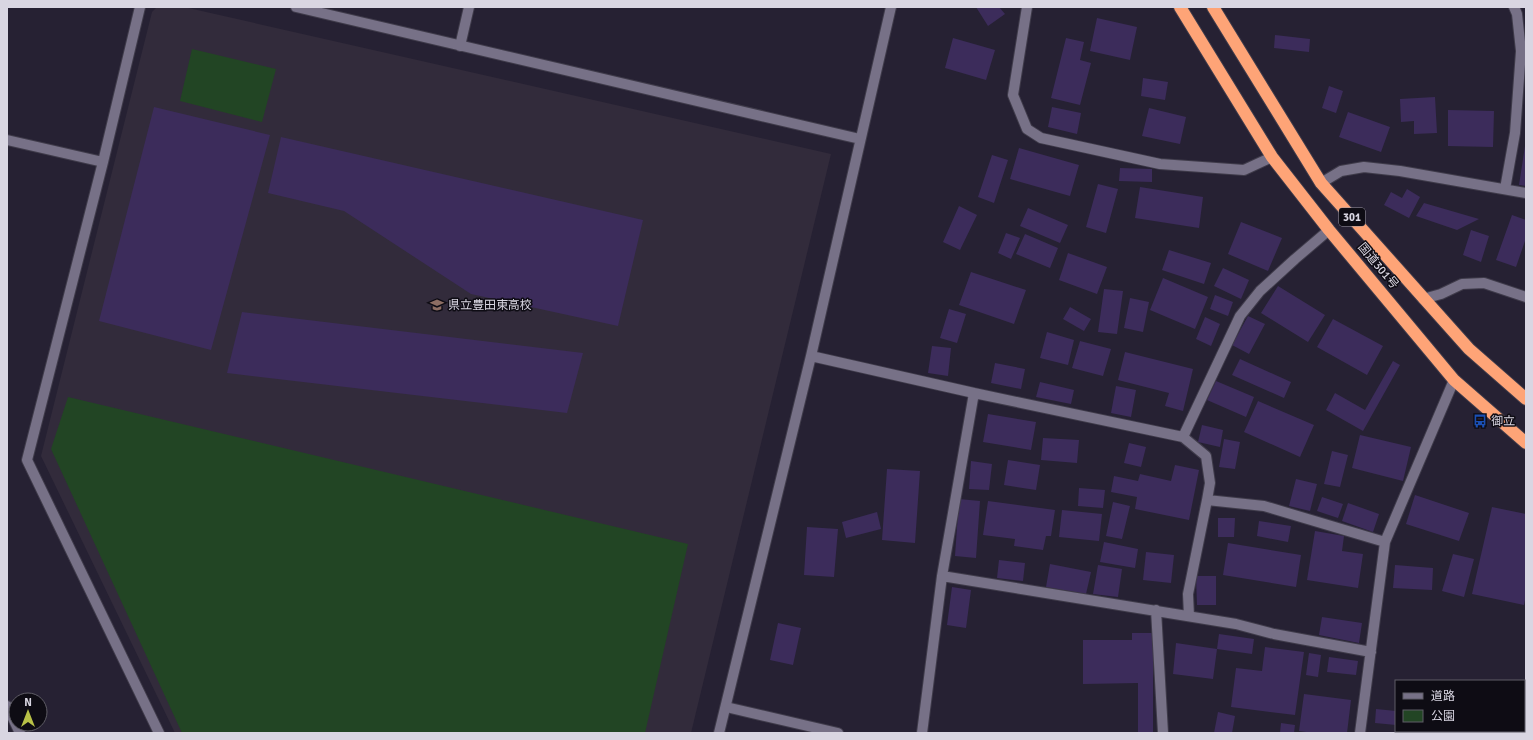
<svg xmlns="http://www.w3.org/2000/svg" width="1533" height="740" font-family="Signika,'Noto Sans JP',sans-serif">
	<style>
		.education { fill: #322b3b }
		.green { fill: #224524 }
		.building { fill: #3c2c5b }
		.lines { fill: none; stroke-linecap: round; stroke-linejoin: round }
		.minor-casing { stroke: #3f3b4a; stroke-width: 12 }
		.highway-casing { stroke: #3f3b4a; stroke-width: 14 }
		.minor { stroke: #777187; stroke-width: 10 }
		.highway { stroke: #fea477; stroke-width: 12 }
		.labels { text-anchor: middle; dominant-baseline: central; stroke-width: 3; stroke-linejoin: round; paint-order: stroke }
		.shield { fill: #0e0c14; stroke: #9c99a4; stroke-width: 1 }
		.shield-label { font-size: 11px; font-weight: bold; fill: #d9d6e2 }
		.street-label { font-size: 12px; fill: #d9d6e2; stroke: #0e0c14 }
		.poi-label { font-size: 12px; fill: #d9d6e2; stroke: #0e0c14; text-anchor: start }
	</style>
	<rect width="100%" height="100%" fill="#262133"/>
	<!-- education -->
	<path class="education" d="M157,7H184L831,154L691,733H175L41,456L152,12Z"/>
	<!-- green -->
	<path class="green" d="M192,49L276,69L262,122L180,101Z
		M68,397L688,544L645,733H182L51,449Z"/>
	<!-- building -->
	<path class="building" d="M976,7H999L1005,14L988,26Z
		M1097,18L1137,27L1130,60L1090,51Z
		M1275,35L1310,39L1309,52L1274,48Z
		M953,38L995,50L986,80L945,68Z
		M1066,38L1084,42L1080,60L1091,63L1080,105L1051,98Z
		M1143,78L1168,82L1165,100L1141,96Z
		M1329,86L1343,91L1336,113L1322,108Z
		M1435,97L1437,133L1414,134V121L1401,122L1400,99Z
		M154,107L270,135L211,350L99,321Z
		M1052,107L1081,113L1077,134L1048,127Z
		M1149,108L1186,117L1180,144L1142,136Z
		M1448,110L1494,111L1493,147L1448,146Z
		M1348,112L1390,127L1381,152L1339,137Z
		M281,137L643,220L618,326L471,294L344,211L268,193Z
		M1525,146H1526V186L1519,185Z
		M1019,148L1079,165L1070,196L1010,179Z
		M992,155L1008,160L994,203L978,197Z
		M1120,168L1152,169V182L1119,181Z
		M1098,184L1118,189L1106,233L1086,227Z
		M1140,187L1203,197L1199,228L1135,218Z
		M1407,189L1420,197L1409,218L1384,205L1391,192L1402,198Z
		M1424,203L1479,219L1457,230L1416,216Z
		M959,206L977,215L960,250L943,242Z
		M1028,208L1068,225L1060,243L1020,226Z
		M1512,215L1526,220V238L1516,267L1496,260Z
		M1241,222L1282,238L1268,271L1228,254Z
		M1471,230L1489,236L1481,262L1463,255Z
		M1006,233L1020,238L1011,259L998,253Z
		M1025,234L1058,248L1050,268L1016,254Z
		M1169,250L1211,263L1204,284L1162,270Z
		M1068,253L1107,267L1097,294L1059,280Z
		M1223,268L1249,280L1241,299L1214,286Z
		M971,272L1026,290L1014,324L959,305Z
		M1163,278L1208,297L1195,329L1150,310Z
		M1278,286L1325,315L1308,342L1261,313Z
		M1104,289L1123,291L1117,334L1098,332Z
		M1215,295L1233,302L1228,316L1210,309Z
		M1130,298L1149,302L1143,332L1124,328Z
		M1070,307L1091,319L1084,331L1063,319Z
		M949,309L966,314L957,343L940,338Z
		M242,312L583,353L567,413L227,373Z
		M1248,316L1265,324L1249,354L1232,345Z
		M1205,317L1220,324L1211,346L1196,339Z
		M1333,319L1383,346L1367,375L1317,347Z
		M1047,332L1074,340L1068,365L1040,358Z
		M1080,341L1111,349L1103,376L1072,368Z
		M932,346L951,348L948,376L928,373Z
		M1125,352L1193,369L1183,411L1165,406L1169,393L1118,380Z
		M1240,359L1291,382L1284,398L1232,375Z
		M1393,361L1400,365L1363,431L1326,410L1335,393L1365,410Z
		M995,363L1025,369L1021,389L991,383Z
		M1216,381L1254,397L1246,417L1207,400Z
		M1040,382L1074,390L1071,404L1036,397Z
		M1116,386L1136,390L1131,417L1111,413Z
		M1258,401L1314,425L1300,457L1244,432Z
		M988,414L1036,422L1031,450L983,442Z
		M1202,425L1223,430L1220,447L1198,442Z
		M1360,435L1411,447L1403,481L1352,468Z
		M1043,438L1079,440L1077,463L1041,460Z
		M1224,439L1240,442L1235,469L1219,467Z
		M1129,443L1146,447L1141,467L1124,463Z
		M1332,451L1348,455L1340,487L1324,484Z
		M1008,460L1040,465L1036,490L1004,485Z
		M971,461L992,464L989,490L969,489Z
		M1175,465L1199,470L1189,520L1135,509L1137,497L1111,492L1114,476L1138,481L1140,474L1171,481Z
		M887,469L920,471L915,543L882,540Z
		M1296,479L1317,484L1310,511L1289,506Z
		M1079,488L1105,490L1103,508L1078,506Z
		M1415,495L1469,513L1459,541L1406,524Z
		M1322,497L1343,504L1338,518L1317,511Z
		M959,499L980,501L976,558L955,556Z
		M988,501L1055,510L1051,536H1046L1043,550L1014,546L1015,539L983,535Z
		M1113,502L1130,506L1122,539L1106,536Z
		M1348,503L1379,514L1373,532L1342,521Z
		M1492,507L1526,514V595L1524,605L1472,594Z
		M1062,510L1102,514L1099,541L1059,537Z
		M877,512L881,529L846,538L842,522Z
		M1218,518H1235L1234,537H1218Z
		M1259,521L1291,526L1288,542L1257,536Z
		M807,527L838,529L834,577L804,575Z
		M1315,531L1344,536L1342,551L1363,554L1358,588L1307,580Z
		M1104,542L1138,549L1135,568L1100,562Z
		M1228,543L1301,555L1296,587L1223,575Z
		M1146,552L1174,555L1171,583L1143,580Z
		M1453,554L1474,559L1464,597L1442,591Z
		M999,560L1025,563L1023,581L997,578Z
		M1050,564L1091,572L1086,594L1046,587Z
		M1098,565L1122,569L1118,597L1093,594Z
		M1395,565L1433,568L1432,590L1393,588Z
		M1196,576H1216V605H1197Z
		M952,587L971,590L966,628L947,625Z
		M1322,617L1362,623L1359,643L1319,635Z
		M778,623L801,628L793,665L770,660Z
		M1132,633H1153V733H1138V683L1083,684V640H1132Z
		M1219,634L1254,639L1252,654L1217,649Z
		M1176,643L1217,649L1213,679L1173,674Z
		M1265,647L1304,652L1295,715L1231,707L1236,668L1262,671Z
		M1309,653L1321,655L1318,677L1306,675Z
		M1329,657L1358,661L1356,675L1327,672Z
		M1304,694L1351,700L1347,733H1313L1299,731Z
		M1376,709L1396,711V725L1375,723Z
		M1218,712L1235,716L1232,733H1214Z
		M1281,723L1295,725L1294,733H1280Z"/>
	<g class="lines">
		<!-- minor casing -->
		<g class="minor-casing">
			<path id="minor" d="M140,7L103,162L27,460L159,733
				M296,7L860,139
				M1027,7L1013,95L1027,129L1041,138L1160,164L1244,170L1272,157
				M460,46L469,7
				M7,140L103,162
				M1321,183L1341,171L1364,167L1400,171L1526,193
				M1505,189L1515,133L1521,51L1517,14L1514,7
				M1423,299L1441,294L1462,284L1484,283L1526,297
				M811,356L974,393
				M1183,437L1240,316L1260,291L1295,259L1329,230
				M942,576L1236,624L1274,634L1371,652
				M1156,610L1163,733
				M1189,616L1188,594L1207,500
				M7,706L20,733
				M726,707L838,733
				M719,733L811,356L891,7
				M922,733L942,576L974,393L1183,437L1206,456L1210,483L1207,500L1264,506L1385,542
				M1360,733L1385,542L1454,380"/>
		</g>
		<!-- highway casing -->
		<g class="highway-casing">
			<path id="highway" d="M1180,7L1272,157L1329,230L1454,380L1526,443
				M1213,7L1321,183L1469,349L1526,399"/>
		</g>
		<!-- minor -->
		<use href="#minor" class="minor"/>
		<!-- highway -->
		<use href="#highway" class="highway"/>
	</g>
	<!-- icons -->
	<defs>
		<g id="school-bare" transform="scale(1.08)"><path d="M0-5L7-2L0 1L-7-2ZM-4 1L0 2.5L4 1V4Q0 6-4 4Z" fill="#8d6e63" stroke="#0e0c14" stroke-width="2.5" paint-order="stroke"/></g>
		<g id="bus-bare" transform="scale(1.08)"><path d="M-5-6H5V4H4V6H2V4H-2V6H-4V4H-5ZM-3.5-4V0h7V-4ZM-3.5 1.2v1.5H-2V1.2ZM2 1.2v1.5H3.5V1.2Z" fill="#1a4fb4" stroke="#0e0c14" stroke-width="2.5" paint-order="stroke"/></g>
	</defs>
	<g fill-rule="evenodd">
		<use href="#school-bare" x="437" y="305"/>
		<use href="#bus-bare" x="1480" y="421"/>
	</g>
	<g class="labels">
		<!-- shield labels -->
		<rect class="shield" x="1339" y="208" width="26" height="18" rx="3"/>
		<g class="shield-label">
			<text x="1352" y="217">301</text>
		</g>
		<!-- street labels -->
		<g class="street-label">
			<text transform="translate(1378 266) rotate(50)">国道301号</text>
		</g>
		<!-- poi labels -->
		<g class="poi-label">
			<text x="448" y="305">県立豊田東高校</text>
			<text x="1491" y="421">御立</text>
		</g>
	</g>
	<!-- border -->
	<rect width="1533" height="740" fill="none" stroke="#d9d6e2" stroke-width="16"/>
	<!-- legend -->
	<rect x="1395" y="680" width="130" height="52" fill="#0e0c14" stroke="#5f5d66"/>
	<rect x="1403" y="693" width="20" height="6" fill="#777187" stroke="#5f5d66"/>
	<text x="1431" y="700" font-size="12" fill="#d9d6e2">道路</text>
	<rect x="1403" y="710" width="20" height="12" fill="#224524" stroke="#5f5d66"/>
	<text x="1431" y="720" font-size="12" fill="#d9d6e2">公園</text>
	<!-- north arrow -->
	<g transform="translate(28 712)"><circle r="19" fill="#0e0c14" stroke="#5f5d66"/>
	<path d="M0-3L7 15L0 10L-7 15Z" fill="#b8c147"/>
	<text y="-6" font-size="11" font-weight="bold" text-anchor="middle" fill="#d9d6e2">N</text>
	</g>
</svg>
